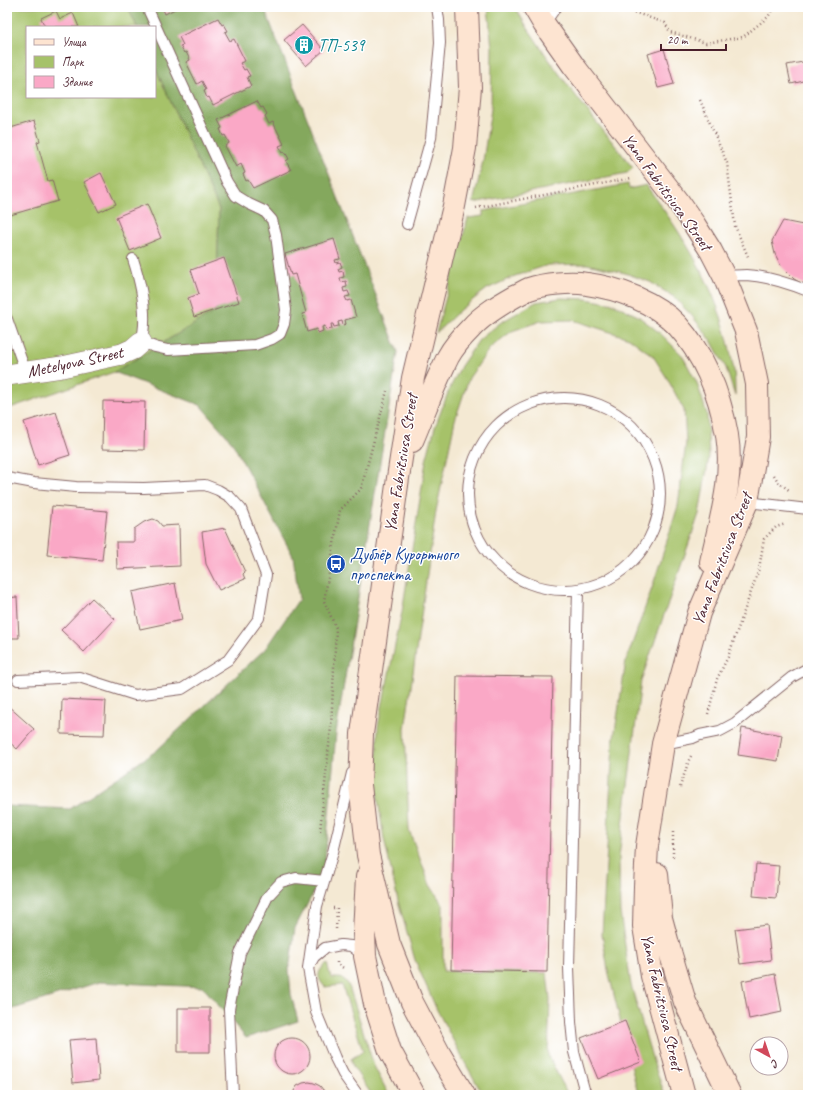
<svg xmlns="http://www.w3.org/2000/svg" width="815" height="1102" font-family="Caveat,sans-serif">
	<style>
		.green { fill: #a6c269; stroke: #78704a }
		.forest { fill: #84a85d; stroke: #676444 }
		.building { fill: #faa8c6 }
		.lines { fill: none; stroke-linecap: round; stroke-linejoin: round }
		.service-casing { stroke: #866666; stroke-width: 12 }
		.minor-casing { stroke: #866666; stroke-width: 22 }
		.secondary-casing { stroke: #866666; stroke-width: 24 }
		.path { stroke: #866666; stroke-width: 2.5; stroke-dasharray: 1 3; stroke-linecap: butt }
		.service { stroke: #fff; stroke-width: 10 }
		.minor { stroke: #fff; stroke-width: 21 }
		.secondary { stroke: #fde4d1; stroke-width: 22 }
		.labels { text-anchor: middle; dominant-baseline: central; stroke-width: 3; stroke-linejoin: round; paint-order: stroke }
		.culture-label { font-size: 17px; fill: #0d838f; stroke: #fff; text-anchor: start }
		.street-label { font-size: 17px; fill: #4a1f2b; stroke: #fff }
		.transit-label { font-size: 17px; fill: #164399; stroke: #fff; text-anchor: start }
	</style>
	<rect width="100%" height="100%" fill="#fff"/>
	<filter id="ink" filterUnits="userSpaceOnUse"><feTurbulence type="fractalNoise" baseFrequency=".025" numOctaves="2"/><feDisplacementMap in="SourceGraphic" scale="8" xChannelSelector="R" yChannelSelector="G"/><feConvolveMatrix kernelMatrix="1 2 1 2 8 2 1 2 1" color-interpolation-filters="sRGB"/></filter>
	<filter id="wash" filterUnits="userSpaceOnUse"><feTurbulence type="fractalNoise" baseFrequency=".012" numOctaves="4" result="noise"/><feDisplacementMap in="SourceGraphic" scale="16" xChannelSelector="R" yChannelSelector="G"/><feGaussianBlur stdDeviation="0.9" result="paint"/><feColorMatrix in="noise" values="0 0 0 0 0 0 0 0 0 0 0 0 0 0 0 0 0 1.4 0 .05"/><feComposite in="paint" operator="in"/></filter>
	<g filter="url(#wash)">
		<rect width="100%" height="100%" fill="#f4e9d3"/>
		<!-- green -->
		<path class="green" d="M7,7H128L137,27H27V97H155V67L219,209L216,311L114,372L7,409Z
			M488,7H515C548,64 592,116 633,168L627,173L473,203L483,161L491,109L492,48Z
			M628,184L629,189L646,185C685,239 716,285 730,350C731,357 733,364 734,371C735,379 735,388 735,396L726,368L711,340L693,317L674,297L650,282L625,273L587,264L548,265L515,276L487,289L461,309L436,333L468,218L483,216V211Z
			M561,298L586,299L614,304L638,316L660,333L682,355L697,383L707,414L709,457L699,514L641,681L619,857L620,912L631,985L653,1061L665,1095H640L637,1090L608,970L602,934L613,744L626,661L652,588L678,506L686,442L684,410L667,378L653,356L629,338L573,320L541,321L512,331L490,348L469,378L455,420L436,511L405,729L409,830L430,885L443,905V971L547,973L550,999L548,1055L568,1095H483L464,1061L436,1008L415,960L398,901L384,839L376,787L378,726L402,612L426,461L435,427L449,390L461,366L479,340L500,323L536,302Z
			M327,963L331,978C343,978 345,977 350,989L374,1066L389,1095H372L353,1067L351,1059L363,1051L342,985L325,987C316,977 317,972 327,963Z"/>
		<!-- forest -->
		<path class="forest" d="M128,7H264L398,352L336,733L324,872L295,928L289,970L291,994L298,1021L246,1038L203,987L99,982L7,1011V806L70,809L156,751L265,649L299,599L293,556L232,442L200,405L114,372L216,311L219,209L155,67V27H137Z"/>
		<g id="blocks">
			<!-- building -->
			<path class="building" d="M162,7H179L165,14Z
				M56,11L60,19L73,13L79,27H45L41,18Z
				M218,18L222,25L224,24L228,31L225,32L230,41L234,39L245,61L240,63L244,70L246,69L250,76L247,77L251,86L213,105L209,97L207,98L204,91L206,90L202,81L197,84L186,62L190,60L186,52L184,53L180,46L183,45L179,37Z
				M302,25L324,50L306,66L284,40Z
				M664,49L674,84L658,88L648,54Z
				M808,61V80L791,84L787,65Z
				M257,101L261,108L263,107L267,114L265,116L269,124L273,122L284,144L279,146L283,153L285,152L289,159L286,161L291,170L253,188L248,180L246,181L243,174L245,173L241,164L236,167L225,146L229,143L225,135L223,136L220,129L222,128L218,120Z
				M34,121L40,141L37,142L48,181L52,180L58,201L7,216V129Z
				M101,173L116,204L99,212L84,182Z
				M147,204L161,238L130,251L116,217Z
				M783,221L808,226V287L794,279L781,266L775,254L772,241Z
				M334,239L340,259L335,260L336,263L340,262L342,267L338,269L339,272L343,271L344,277L340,278L341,282L346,281L347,287L343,288L344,292L348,291L350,296L345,297L347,301L351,300L356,317L345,320L346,324L343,325L342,321L338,322L339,326L334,327L333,324H331L332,329L326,330L325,326L322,327L323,331L318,333L317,329L307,332L302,314L306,313L295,274L291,275L285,254Z
				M224,258L239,302L194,317L188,298L199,294L191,270Z
				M103,401L145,402L144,450L102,449Z
				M56,412L70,455L38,465L24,422Z
				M52,506L107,511L102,560L47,555Z
				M153,519L158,521L162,526L179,525L180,566L117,569L116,542H134V529L144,522Z
				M225,528L245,572L243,574L245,579L219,590L206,564L202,532Z
				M175,583L182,620L140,629L132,592Z
				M17,597L19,638H7V598Z
				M92,598L115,619L84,652L61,630Z
				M457,676L553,677L547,972L451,970Z
				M62,699L106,701L104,735L61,734Z
				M7,705L34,729L17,749L7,740Z
				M742,728L782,735L778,761L738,755Z
				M756,864L779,866L776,898L753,896Z
				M767,925L771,960L740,964L735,929Z
				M775,974L782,1012L749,1019L742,981Z
				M178,1008H210V1052H178Z
				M625,1021L641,1062L598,1079L581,1038Z
				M96,1038L99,1080L73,1083L69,1040Z
				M274 1056a18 18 0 1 1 36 0a18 18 0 1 1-36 0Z
				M309,1082L314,1083L320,1086L324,1091L325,1095H292L294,1091L297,1086L303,1083Z"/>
		</g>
	</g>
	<g filter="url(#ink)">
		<use href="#blocks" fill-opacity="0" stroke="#866666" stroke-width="1"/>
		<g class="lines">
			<!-- service casing -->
			<g class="service-casing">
				<path id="service" d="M544,24L556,7
					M407,224L431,138L440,43L439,20L437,7
					M133,259C141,284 149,316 141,342L155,347L168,350L255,345L272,339L280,334L284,324L286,310L276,235L272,220L264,211L249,204L236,196L227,182L147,7
					M724,276C731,276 739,275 746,275C767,276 788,283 808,291
					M7,319L26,373
					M468 494a96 96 0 1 1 192 0a96 96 0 1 1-192 0Z
					M7,478L34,483L76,487L144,488L205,485L218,490L230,497L241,509L266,575L259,618L228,660L182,689L135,695L79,677L18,680
					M747,502L808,509
					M578,589L569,967L571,1022L574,1052L584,1089L587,1095
					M663,744L693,738L700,735L720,731L735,723L792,677L808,668
					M352,773L333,852L317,906L308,968L316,1012L335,1058L343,1074L358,1095
					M309,966L314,957L325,948L341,945L351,946L363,955
					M233,1095L229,1009L240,953L268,896L281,882L296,878L324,881"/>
			</g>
			<!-- minor casing -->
			<g class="minor-casing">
				<path id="minor" d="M7,375L62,367L122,354L133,349L141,342"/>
			</g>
			<!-- secondary casing -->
			<g class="secondary-casing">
				<path id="secondary" d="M534,7L544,24L573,65L678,201L694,224L711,251L724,276L746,331L757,384L758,437L747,502L699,613L663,744L647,846L645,886L644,926L652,976L684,1095
					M412,441C421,420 429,398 439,376C442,370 445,363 448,357C453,348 464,335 471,328C482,315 501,304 515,296C520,294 524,291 529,289C544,284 571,281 587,284C618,288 655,302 677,325C704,355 720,395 727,435C734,478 720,521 711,562
					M657,874L661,918L671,955L685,1002L730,1095
					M367,877L364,932L365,956L375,1004L390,1051L414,1095
					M464,1095L440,1055L412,1002L389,944L368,855L360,785L362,734L398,478L413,378L454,206L465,148L470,87L467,7"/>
			</g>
			<!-- path -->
			<path class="path" d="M619,7L665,23L670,32L706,43L743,37L768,17L774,7
				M700,100L727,163L735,226L749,259
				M476,208L632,178
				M774,475L779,483L789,490
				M708,714L717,679L728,657L759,569L764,539L776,527L786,524
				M680,787L689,760L692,754
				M320,831L331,727L336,628L324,601L340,510L361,489L387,391
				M673,832V859
				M333,908H337L336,930
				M337,962V964L345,969"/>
			<!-- service -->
			<use href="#service" class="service"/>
			<!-- minor -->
			<use href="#minor" class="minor"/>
			<!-- secondary -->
			<use href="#secondary" class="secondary"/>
		</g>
	</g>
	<!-- icons -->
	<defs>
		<g id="building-disc" transform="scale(1)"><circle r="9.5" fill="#0f9aa8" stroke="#fff"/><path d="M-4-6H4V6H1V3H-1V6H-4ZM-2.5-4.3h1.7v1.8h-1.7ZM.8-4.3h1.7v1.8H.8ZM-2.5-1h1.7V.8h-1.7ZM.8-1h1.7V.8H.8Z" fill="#fff"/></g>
		<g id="bus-disc" transform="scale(1)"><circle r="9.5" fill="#1a4fb4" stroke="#fff"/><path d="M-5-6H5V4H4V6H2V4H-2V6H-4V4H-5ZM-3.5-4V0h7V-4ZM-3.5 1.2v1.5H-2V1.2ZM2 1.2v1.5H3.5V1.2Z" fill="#fff"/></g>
	</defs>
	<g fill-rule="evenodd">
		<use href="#building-disc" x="304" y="45"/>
		<use href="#bus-disc" x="336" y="564"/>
	</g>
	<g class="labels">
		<!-- culture labels -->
		<g class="culture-label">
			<text x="318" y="45">ТП-539</text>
		</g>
		<!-- street labels -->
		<g class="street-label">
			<text transform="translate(667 192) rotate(54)">Yana Fabritsiusa Street</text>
			<text transform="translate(75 362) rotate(-12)">Metelyova Street</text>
			<text transform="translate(401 463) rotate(-81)">Yana Fabritsiusa Street</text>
			<text transform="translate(722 559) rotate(-69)">Yana Fabritsiusa Street</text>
			<text transform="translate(662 1002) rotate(77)">Yana Fabritsiusa Street</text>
		</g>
		<!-- transit labels -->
		<g class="transit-label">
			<text x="350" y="554">Дублёр Курортного<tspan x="350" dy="20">проспекта</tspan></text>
		</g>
	</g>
	<!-- margin -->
	<rect width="815" height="1102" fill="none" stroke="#fff" stroke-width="24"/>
	<!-- legend -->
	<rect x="26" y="26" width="130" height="72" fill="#ffffff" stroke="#b7a5aa"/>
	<rect x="34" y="39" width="20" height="6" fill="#fde4d1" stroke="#b7a5aa"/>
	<text x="62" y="46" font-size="12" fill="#4a1f2b">Улица</text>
	<rect x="34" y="56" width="20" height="12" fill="#a6c269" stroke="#b7a5aa"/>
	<text x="62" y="66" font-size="12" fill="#4a1f2b">Парк</text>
	<rect x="34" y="76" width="20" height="12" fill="#faa8c6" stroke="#b7a5aa"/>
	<text x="62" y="86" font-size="12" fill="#4a1f2b">Здание</text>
	<!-- north arrow -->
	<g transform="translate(769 1056) rotate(140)"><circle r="19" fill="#ffffff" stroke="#b7a5aa"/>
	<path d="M0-3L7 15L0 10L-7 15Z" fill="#d1495b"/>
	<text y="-6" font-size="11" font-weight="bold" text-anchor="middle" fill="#4a1f2b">С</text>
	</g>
	<!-- scale -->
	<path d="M661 44v6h65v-6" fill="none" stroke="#4a1f2b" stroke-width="2"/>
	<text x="667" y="44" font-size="12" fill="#4a1f2b" stroke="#ffffff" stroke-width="3" paint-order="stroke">20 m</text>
</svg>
